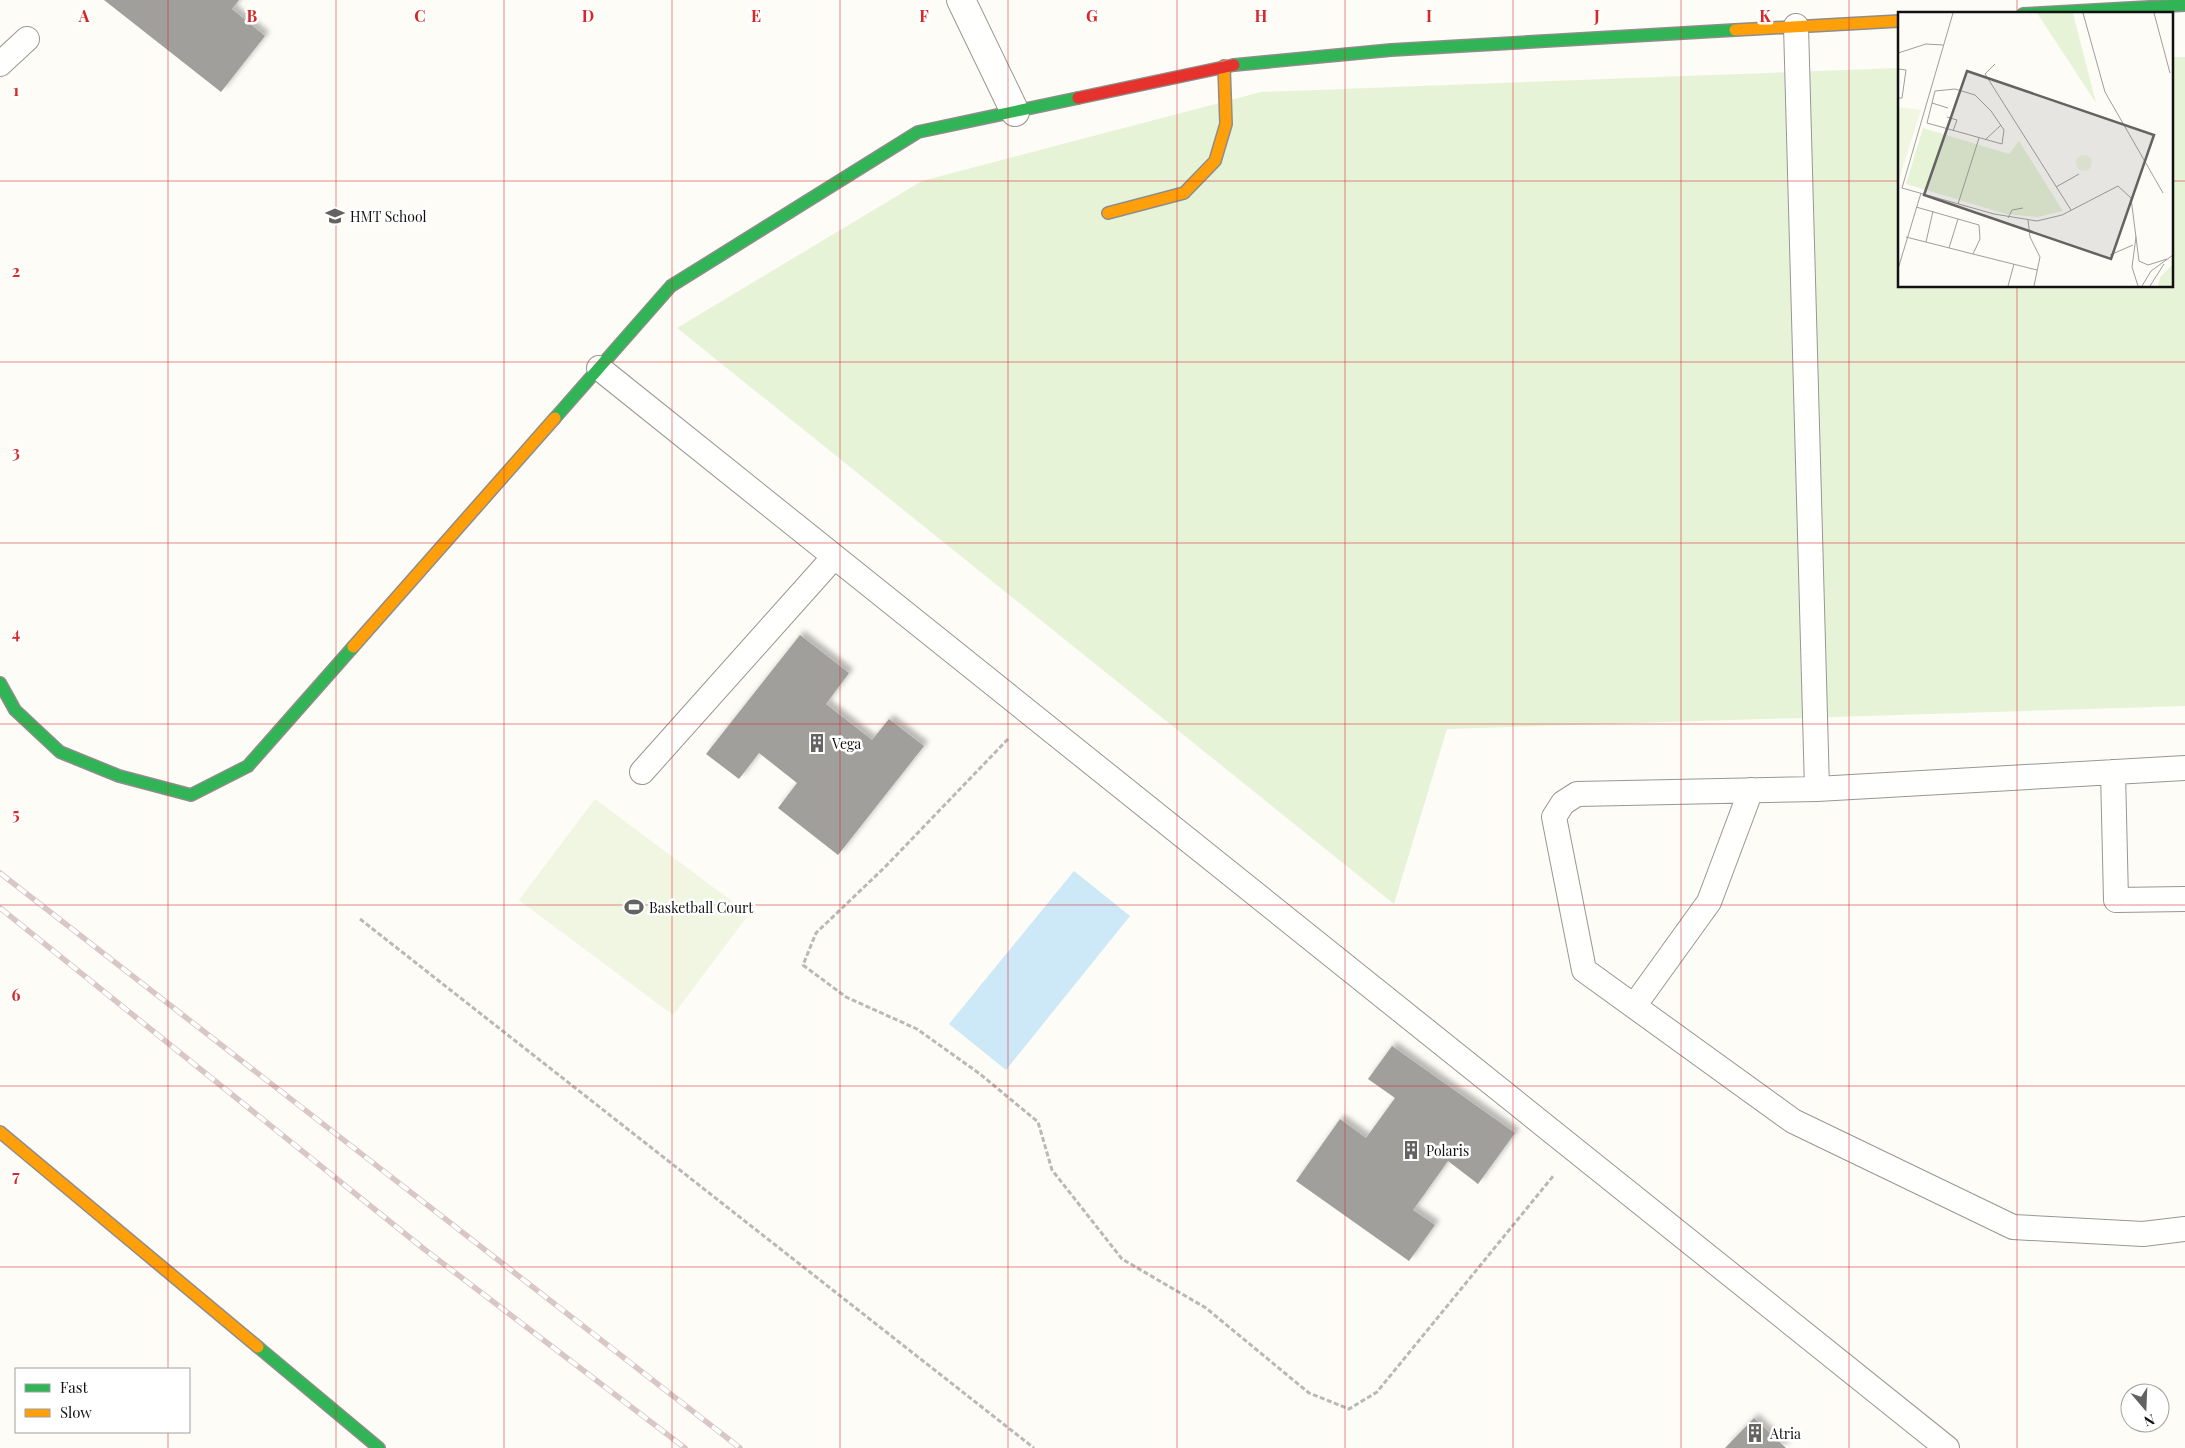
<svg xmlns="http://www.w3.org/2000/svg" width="2185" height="1448" font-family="'Playfair Display',serif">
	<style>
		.green { fill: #e7f3d7 }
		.pitch { fill: #f0f6e1 }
		.water { fill: #cde8f7 }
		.building { fill: #a19f9c; filter: url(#shadow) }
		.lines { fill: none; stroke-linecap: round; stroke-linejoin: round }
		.lane-casing { stroke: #979795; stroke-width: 26 }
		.street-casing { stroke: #979795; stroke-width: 30 }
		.fast-casing { stroke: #8e8d8b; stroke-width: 14 }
		.slow-casing { stroke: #8e8d8b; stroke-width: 14 }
		.jam-casing { stroke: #8e8d8b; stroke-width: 14 }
		.path { stroke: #b9b9b8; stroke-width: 3; stroke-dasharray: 5 2.5; stroke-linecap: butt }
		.lane { stroke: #fffffe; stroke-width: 24 }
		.street { stroke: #fffffe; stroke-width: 28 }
		.fast { stroke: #30b455; stroke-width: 11 }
		.slow { stroke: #ff9f0a; stroke-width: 11 }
		.jam { stroke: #e5322d; stroke-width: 11 }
		.rail-casing { stroke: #d9c6c7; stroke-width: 5.5 }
		.rail { stroke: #fff; stroke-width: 4; stroke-dasharray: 11; stroke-linecap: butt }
		.grid { fill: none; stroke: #d62828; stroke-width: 1; stroke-opacity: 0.55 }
		.labels { text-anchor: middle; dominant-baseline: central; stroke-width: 5; stroke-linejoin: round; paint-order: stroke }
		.poi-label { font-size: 14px; fill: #111; stroke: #fff; text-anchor: start }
		.inset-road { fill: none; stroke: #9f9e9b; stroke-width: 1 }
		.view { fill: #646362; fill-opacity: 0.15; stroke: #646362; stroke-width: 2.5 }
		.inset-edge { fill: none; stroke: #111; stroke-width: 2.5 }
		.grid-label { font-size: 16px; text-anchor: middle; font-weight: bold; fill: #d62828; stroke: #fff; stroke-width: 5; stroke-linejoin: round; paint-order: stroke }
	</style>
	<defs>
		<filter id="shadow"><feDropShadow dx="4.5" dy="-4.5" stdDeviation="2.5" flood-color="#0004"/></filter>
	</defs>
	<rect width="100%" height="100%" fill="#fdfcf7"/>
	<!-- green -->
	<path class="green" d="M2171,57H2185V706L1447,729L1394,904L677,328L922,181L1261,92L1899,68V286H2171Z"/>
	<!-- pitch -->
	<path class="pitch" d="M595,799L749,914L673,1015L519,900Z"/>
	<!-- water -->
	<path class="water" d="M1074,871L1130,916L1006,1070L949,1024Z"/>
	<!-- building -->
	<path class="building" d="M104,0H239L232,9L265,36L221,92Z
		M800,635L849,673L826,704L872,740L889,719L924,746L838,855L778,808L797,783L759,753L739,779L706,754Z
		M1392,1046L1515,1133L1478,1184L1448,1161L1413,1210L1435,1225L1409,1261L1296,1181L1340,1119L1366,1138L1395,1098L1368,1079Z
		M1754,1418L1786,1448H1725Z"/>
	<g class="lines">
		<!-- lane casing -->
		<g class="lane-casing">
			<path id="lane" d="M1796,26L1817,789
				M0,64L27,39
				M599,368L1947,1448
				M2185,768L1817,789L1577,794L1563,803L1554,817L1584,970L1793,1121L2013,1227L2143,1234L2185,1229
				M642,772L834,557
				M2113,772L2116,900L2185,899
				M1634,1006L1709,902L1751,790"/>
		</g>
		<!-- street casing -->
		<g class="street-casing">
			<path id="street" d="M961,0L1015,112"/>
		</g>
		<!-- fast casing -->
		<g class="fast-casing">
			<path id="fast" d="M2023,14L2185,5
				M1234,65L1391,50L1735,30
				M555,418L671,286L918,132L1078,98
				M0,683L15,710L60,752L119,776L191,795L248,766L353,647
				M258,1347L379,1448"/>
		</g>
		<!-- slow casing -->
		<g class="slow-casing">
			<path id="slow" d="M1735,30L1899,21
				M1108,213L1184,193L1215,161L1226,124L1224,66
				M353,647L555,418
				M0,1132L258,1347"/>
		</g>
		<!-- jam casing -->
		<g class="jam-casing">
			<path id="jam" d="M1078,98L1234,65"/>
		</g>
		<!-- path -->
		<path class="path" d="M1008,739L885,867L816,933L803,965L846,997L917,1029L980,1074L1038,1122L1052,1170L1122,1259L1206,1308L1309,1393L1349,1409L1377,1392L1554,1175
			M360,919L1034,1448"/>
		<!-- lane -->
		<use href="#lane" class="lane"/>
		<!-- street -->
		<use href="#street" class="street"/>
		<!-- fast -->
		<use href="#fast" class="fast"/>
		<!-- slow -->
		<use href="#slow" class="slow"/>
		<!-- jam -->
		<use href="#jam" class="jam"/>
		<!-- rail casing -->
		<g class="rail-casing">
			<path id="rail" d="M0,873L740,1448
				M0,908L424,1249L685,1448"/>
		</g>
		<!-- rail -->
		<use href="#rail" class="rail"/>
	</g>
	<!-- grid -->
	<path class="grid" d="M168,0V1369M336,0V1448M504,0V1448M672,0V1448M840,0V1448M1008,0V1448M1177,0V1448M1345,0V1448M1513,0V1448M1681,0V1448M1849,0V1448M2017,0V14M0,181H1899M2171,181H2185M2017,286V1448M0,362H2185M0,543H2185M0,724H2185M0,905H2185M0,1086H2185M0,1267H2185M168,1432V1448"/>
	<!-- icons -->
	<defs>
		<g id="school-bare" transform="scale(1.5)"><path d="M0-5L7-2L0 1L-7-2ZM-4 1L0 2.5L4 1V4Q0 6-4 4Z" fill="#646362" stroke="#fff" stroke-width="2.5" paint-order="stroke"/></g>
		<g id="building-bare" transform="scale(1.5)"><path d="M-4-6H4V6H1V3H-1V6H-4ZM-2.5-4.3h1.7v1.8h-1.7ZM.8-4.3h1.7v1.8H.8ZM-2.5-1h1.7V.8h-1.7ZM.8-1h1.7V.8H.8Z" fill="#646362" stroke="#fff" stroke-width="2.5" paint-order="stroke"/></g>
		<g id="stadium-bare" transform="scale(1.5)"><path d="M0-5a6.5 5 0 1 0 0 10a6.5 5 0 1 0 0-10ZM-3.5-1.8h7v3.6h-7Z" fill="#646362" stroke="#fff" stroke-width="2.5" paint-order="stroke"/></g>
	</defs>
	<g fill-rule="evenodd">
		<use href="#school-bare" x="335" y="216"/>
		<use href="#building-bare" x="817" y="743"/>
		<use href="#stadium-bare" x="634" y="907"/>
		<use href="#building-bare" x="1411" y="1150"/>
		<use href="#building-bare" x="1755" y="1433"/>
	</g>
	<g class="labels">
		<!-- poi labels -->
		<g class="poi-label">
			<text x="350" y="216">HMT School</text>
			<text x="832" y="743">Vega</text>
			<text x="649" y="907">Basketball Court</text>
			<text x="1426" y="1150">Polaris</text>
			<text x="1770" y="1433">Atria</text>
		</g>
	</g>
	<!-- overview -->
	<g transform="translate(1898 12)">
		<rect width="275" height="275" fill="#fdfcf7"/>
		<path d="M139,1H175L198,91ZM25,116L111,142L121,129L165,199L140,205L108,202L8,172ZM275,252V274H260L262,265Z" fill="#e7f3d7"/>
		<path d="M0,95L23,98L0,170ZM178 151a8 8 0 1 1 16 0a8 8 0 1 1-16 0Z" fill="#f0f6e1"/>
		<path class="inset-road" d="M55,1L4,176L96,202L139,209L164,203L220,174L233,186L241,249L250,253L269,247M185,1L207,80L265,181M256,1L272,61M0,41L28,32L45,33M97,52L87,62L173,198M0,57L8,58L4,86H0M57,77L77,83L93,99L106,118L104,132L29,111L37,79ZM34,91L50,96M49,105L59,108L55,119M87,128L103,113M158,175L181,162M60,192L81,126M110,206L114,198L125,196M130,208L132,225L142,245L136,274M8,225L75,242L82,227L81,213L18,195M238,225L234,255L240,274M28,230L35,199M51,236L60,207M75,242L139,258M212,243L235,233M0,257L23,181M110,274L116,252M244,274L253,259L275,243M252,274L266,252"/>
		<path class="view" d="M69,59L256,123L213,247L26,183Z"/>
		<rect width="275" height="275" class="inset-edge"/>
	</g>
	<g class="grid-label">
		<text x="84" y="22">A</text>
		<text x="252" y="22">B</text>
		<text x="420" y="22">C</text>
		<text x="588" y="22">D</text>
		<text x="756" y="22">E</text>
		<text x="924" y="22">F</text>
		<text x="1092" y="22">G</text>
		<text x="1261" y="22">H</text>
		<text x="1429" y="22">I</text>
		<text x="1597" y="22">J</text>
		<text x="1765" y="22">K</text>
		<text x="16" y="96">1</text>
		<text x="16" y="277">2</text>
		<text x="16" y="458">3</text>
		<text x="16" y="639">4</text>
		<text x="16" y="820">5</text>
		<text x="16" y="1001">6</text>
		<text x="16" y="1182">7</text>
	</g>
	<!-- legend -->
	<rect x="15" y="1368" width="175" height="65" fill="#ffffff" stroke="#a0a0a0"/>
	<rect x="25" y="1384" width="25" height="8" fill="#30b455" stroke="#a0a0a0"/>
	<text x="60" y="1393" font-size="15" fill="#111111">Fast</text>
	<rect x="25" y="1409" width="25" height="8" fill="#ff9f0a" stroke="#a0a0a0"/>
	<text x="60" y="1418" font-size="15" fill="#111111">Slow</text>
	<!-- north arrow -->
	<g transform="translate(2145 1408) rotate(161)"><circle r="24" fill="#ffffff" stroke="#a0a0a0"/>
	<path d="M0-4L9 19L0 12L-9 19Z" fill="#646362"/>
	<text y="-8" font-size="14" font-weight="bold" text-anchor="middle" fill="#111111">N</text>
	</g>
</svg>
